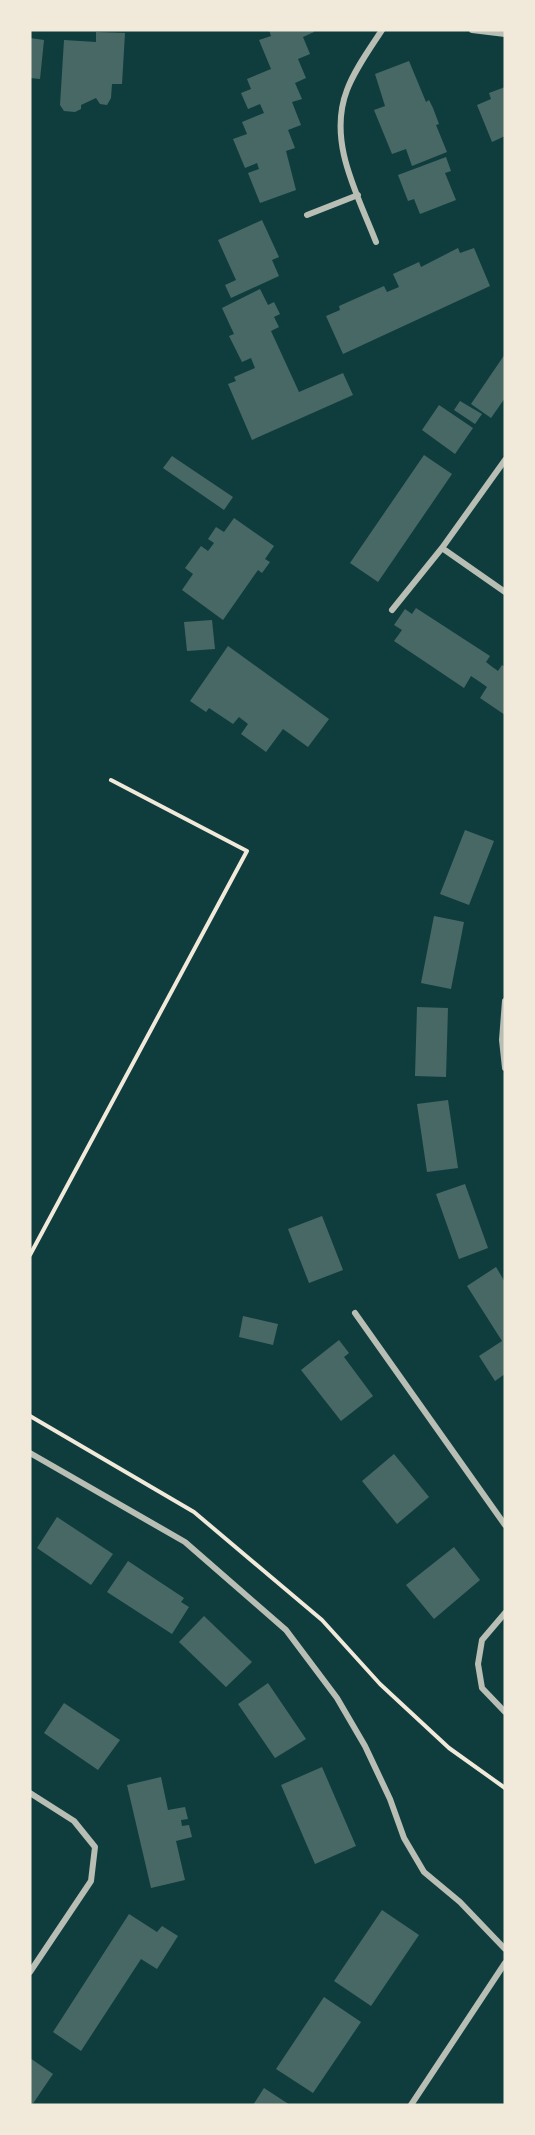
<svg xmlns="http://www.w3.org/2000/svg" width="535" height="2135" font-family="'Noto Serif',serif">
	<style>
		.building { fill: #486865 }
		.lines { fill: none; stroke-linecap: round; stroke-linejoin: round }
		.path { stroke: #f1e9da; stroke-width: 4 }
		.minor { stroke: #b8beb3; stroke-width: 6 }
	</style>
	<rect width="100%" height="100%" fill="#0f3d3e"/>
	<!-- building -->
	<path class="building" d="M269,30H313L314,32L303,37L310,54L298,59L306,78L295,83L302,99L292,102L301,125L288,130L295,148L286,151L296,190L260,203L248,173L259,169L257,163L245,168L233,139L247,134L242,122L264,113L260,104L248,109L241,93L251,89L247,79L271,69L259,40L271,36Z
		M96,32L125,33L122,84H112L111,98L107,105L100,104L96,98L81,105V109L75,112L64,111L60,105L64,40L96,42Z
		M30,38L44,40L40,79L30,78Z
		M409,61L426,102L429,100L433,108L439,124L436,125L447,152L412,166L406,149L392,154L374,110L385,106L375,74Z
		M505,87V136L492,142L477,105L491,99L489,93Z
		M446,157L451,171L445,173L456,200L420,214L414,199L408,201L398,175Z
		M262,220L279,257L272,260L279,276L231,298L225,285L236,280L218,240Z
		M458,248L460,253L474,248L490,286L343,354L326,316L340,310L339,306L384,286L387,292L399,287L393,274L419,262L421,267Z
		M260,289L268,305L274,302L280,314L274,317L279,327L271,331L299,392L343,373L353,395L252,440L228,384L236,381L234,377L255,368L251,358L242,362L229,336L234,334L222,308Z
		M505,354V398L491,418L471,404Z
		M460,401L482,414L475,424L454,410Z
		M439,405L473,428L455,454L422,430Z
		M424,455L452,474L378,582L350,563Z
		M172,456L233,497L224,510L163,468Z
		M234,518L274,546L265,559L270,562L262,573L258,570L223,620L182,590L193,574L185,568L201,546L208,551L214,543L208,539L216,527L224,532Z
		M416,608L490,656L486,662L491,666L498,671L502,665L505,667V715L480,698L487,687L480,682L471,676L464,688L394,641L402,630L394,625L405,609L412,614Z
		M212,620L215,649L187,651L184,622Z
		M228,646L329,719L308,747L283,729L266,752L241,734L248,724L239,717L233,724L209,708L206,712L190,701Z
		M465,830L494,841L469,905L440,894Z
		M434,916L464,922L451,989L421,983Z
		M417,1007L448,1008L446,1077L415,1076Z
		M448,1100L458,1168L427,1172L417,1104Z
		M465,1184L488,1248L459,1259L436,1194Z
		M322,1216L343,1270L309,1283L288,1229Z
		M496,1267L505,1282V1374L495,1381L479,1356L502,1341L467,1286Z
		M243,1316L278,1324L273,1345L239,1337Z
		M339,1340L349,1353L344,1357L373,1396L341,1421L301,1370Z
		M394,1454L429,1497L397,1524L362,1481Z
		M57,1517L113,1554L91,1585L37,1548Z
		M454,1547L480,1580L434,1619L406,1585Z
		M128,1561L184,1598L181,1602L189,1607L172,1634L107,1592Z
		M204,1616L252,1662L226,1687L179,1642Z
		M268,1683L306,1739L275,1758L238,1704Z
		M64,1703L120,1740L98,1770L44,1733Z
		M322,1767L356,1846L315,1864L281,1785Z
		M161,1777L168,1810L185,1807L188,1819L181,1820L182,1826L189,1825L192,1837L176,1841L185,1880L151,1888L127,1785Z
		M382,1910L419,1935L371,2006L334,1981Z
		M129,1914L157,1932L162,1926L178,1936L157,1969L141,1959L81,2051L53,2032Z
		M324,1997L361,2022L313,2093L276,2069Z
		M30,2058L53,2074L32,2105H30Z
		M264,2088L290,2105H253Z"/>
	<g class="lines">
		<!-- path -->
		<path class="path" d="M30,1255L247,851L111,780
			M30,1416L194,1512L322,1620L380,1684L449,1748L505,1788"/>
		<!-- minor -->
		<path class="minor" d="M472,30L505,34
			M307,215L358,195
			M376,242C358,195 327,142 347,90C355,69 369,50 382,30
			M442,548L505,592
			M392,610L442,548L505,460
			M505,1001L502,1040L505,1068
			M355,1313L505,1525
			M30,1453L185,1542L286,1630L337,1698L365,1746L390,1799L404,1838L424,1872L460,1902L505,1949
			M505,1613L482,1640L478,1664L482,1688L505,1712
			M30,1793L74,1821L95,1847L91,1881L30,1972
			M411,2105L505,1963"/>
	</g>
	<!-- border -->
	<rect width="535" height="2135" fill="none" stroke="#f1e9da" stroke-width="63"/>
</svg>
